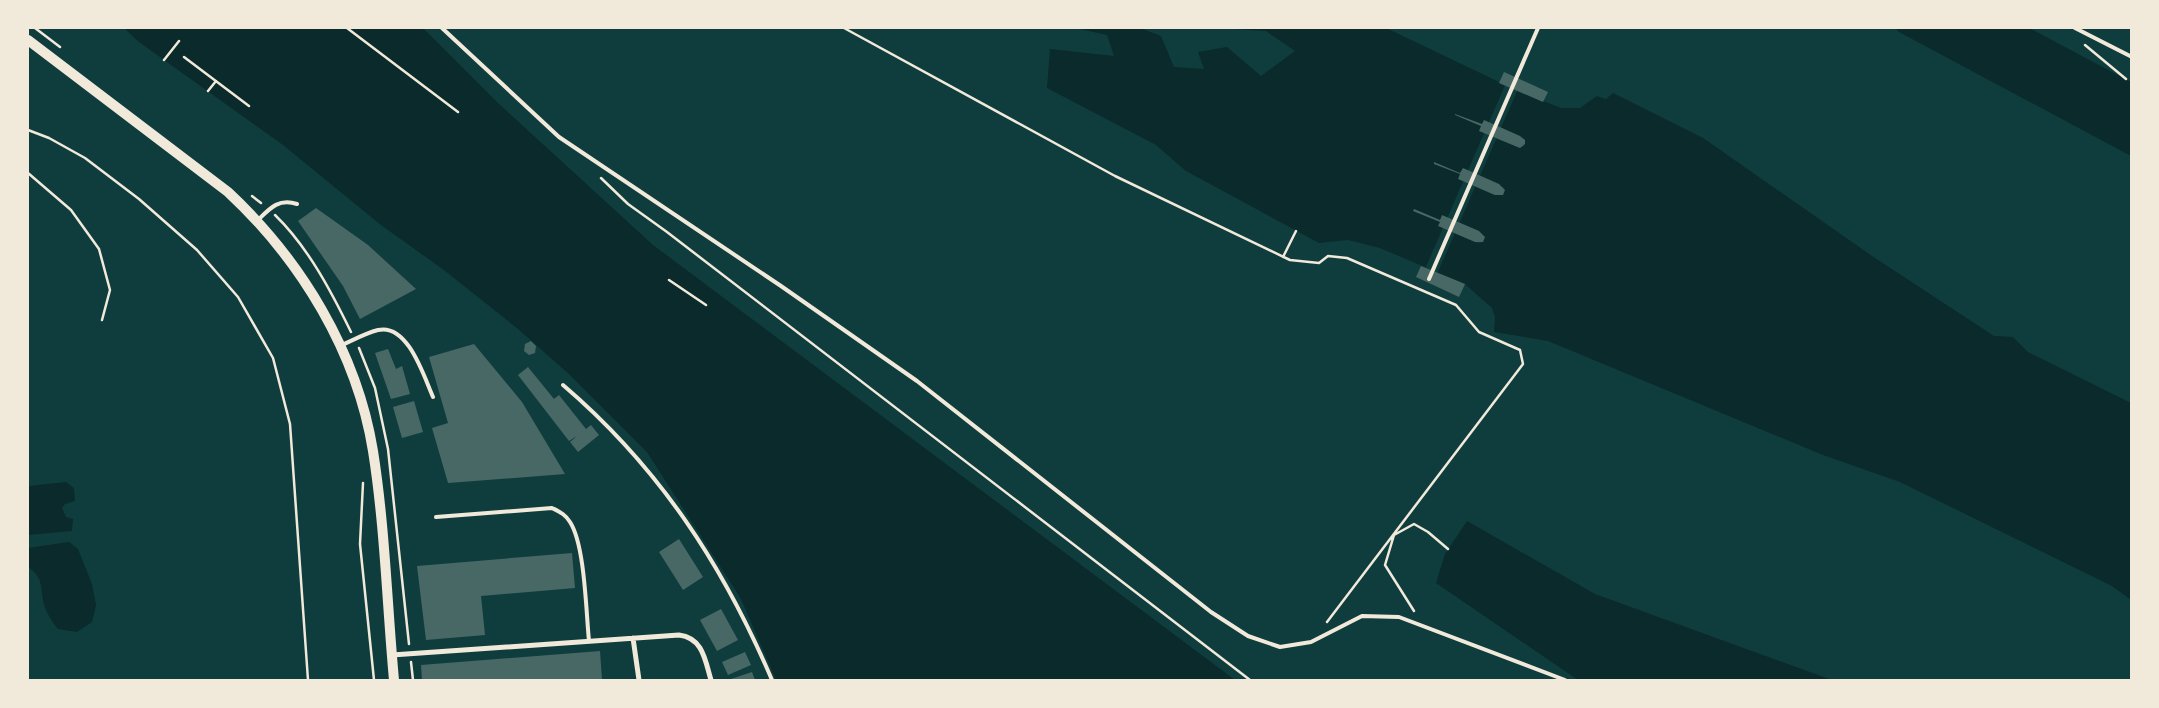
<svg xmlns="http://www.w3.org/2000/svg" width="2159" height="708" font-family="Ubuntu,sans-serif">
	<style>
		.water { fill: #0a2a2b; fill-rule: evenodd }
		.pier { fill: #0f3d3e }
		.building { fill: #486865 }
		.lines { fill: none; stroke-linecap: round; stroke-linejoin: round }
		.path { stroke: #f1e9da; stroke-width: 2.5 }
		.service { stroke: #f1e9da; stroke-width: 4 }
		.minor { stroke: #f1e9da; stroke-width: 5 }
		.secondary { stroke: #f1e9da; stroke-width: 10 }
	</style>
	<rect width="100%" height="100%" fill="#0f3d3e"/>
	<!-- water -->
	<path class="water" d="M124,28H423L498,103L653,245L1235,680H776L741,599L647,452L570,375L518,329L444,270L381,225L283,145L139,42Z
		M1075,28H1140L1161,36L1174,67L1204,69L1198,52L1227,47L1261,76L1295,51L1266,31L1218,28H1386L1518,91L1561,108H1580L1597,96L1606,99L1613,93L1703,138L1872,256L1994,336L2013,337L2028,352L2131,403V600L2112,586L1900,482L1823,455L1548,341L1494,332L1495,317L1492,308L1465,284L1380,248L1348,240L1319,243L1186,171L1156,145L1047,88L1050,49L1114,56L1107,35ZM1502,128L1525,140L1524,146L1520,148L1497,139ZM1481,176L1504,188L1503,195H1494L1476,187ZM1460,223L1485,237L1483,242L1478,243L1456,234Z
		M1895,28H2029L2131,82V156L1899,32Z
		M66,482L74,488L75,501L65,504L62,508L66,517L73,519L72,531L28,535V486Z
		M1467,521L1595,594L1832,680H1578L1436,583L1445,554Z
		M69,542L78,549L92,584L96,605L92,622L77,632L58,629C52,622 47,614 44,605C40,587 44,578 28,567V548Z"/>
	<!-- pier -->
	<path class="pier" d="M1506,83L1518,89L1437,274L1425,269Z"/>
	<!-- building -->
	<path class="building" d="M1504,72L1548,92L1543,102L1499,83Z
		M1455,114L1482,124L1484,120L1520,136L1525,140V144L1520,148L1479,131L1481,126L1455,115Z
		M1434,162L1460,173L1463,168L1499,184L1505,190L1503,195H1495L1458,179L1460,174L1434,164Z
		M316,208L368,245L416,289L360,319L343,286L298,221Z
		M1414,209L1440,220L1442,215L1479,231L1485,237L1483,242H1475L1438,226L1440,222L1413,211Z
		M1421,266L1465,284L1459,297L1416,277Z
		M531,341L536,346L535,353L529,355L524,351L525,344Z
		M474,344L522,402L565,474L448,483L432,428L448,423L429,357Z
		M388,349L396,369L402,366L410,394L391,399L375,353Z
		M528,367L554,399L559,395L586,429L591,425L599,435L578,452L570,442L577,436L569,441L518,375Z
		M414,401L423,432L402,438L393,407Z
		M679,539L703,577L683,590L659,552Z
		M572,553L575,588L481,596L485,635L426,640L417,566Z
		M721,609L738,640L717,651L700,620Z
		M600,651L602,680H422L421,665Z
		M745,652L751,665L728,675L722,662Z
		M752,672L755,680H728Z"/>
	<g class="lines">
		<!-- path -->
		<path class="path" d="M35,28L60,47
			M347,28L458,112
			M844,28L1115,176L1290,260L1319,263L1328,256L1347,258L1456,305L1479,332L1520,350L1523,364L1327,622
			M2085,45L2126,79
			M184,57L249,106
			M164,60L179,41
			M208,91L216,81
			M28,130L49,138L85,158L139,199L197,250L238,297L273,358L290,424L308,680
			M28,173L71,210L99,249L110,290L102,320
			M601,178L628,204L667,232L1250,680
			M252,196L261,203
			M275,215C308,247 331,291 351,332
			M1283,257L1296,231
			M669,280L706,305
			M359,348L375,388L388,449L409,644
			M363,483L360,544L374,680
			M1414,611L1385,565L1394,535L1414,524L1428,532L1448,549
			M411,662L413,680"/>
		<!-- service -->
		<path class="service" d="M442,28L559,137L781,286L917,381L1211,612L1248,636L1280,647L1311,642L1362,616L1399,617L1565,680
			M2075,28L2132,57
			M258,220C270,208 279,198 297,204
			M1429,279L1538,28
			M342,345C353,340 366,333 378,330C408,323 424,377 433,397
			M563,385C659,467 723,565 772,680
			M436,517L552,508C560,512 565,514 570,522C585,545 586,612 589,641"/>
		<!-- minor -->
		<path class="minor" d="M633,638L639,680
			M392,655L679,635C703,638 705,660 711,680"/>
		<!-- secondary -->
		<path class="secondary" d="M28,40L228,192C301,260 357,352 373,451C385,527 387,604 394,680"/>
	</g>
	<!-- border -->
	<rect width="2159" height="708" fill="none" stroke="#f1e9da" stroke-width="58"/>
</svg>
